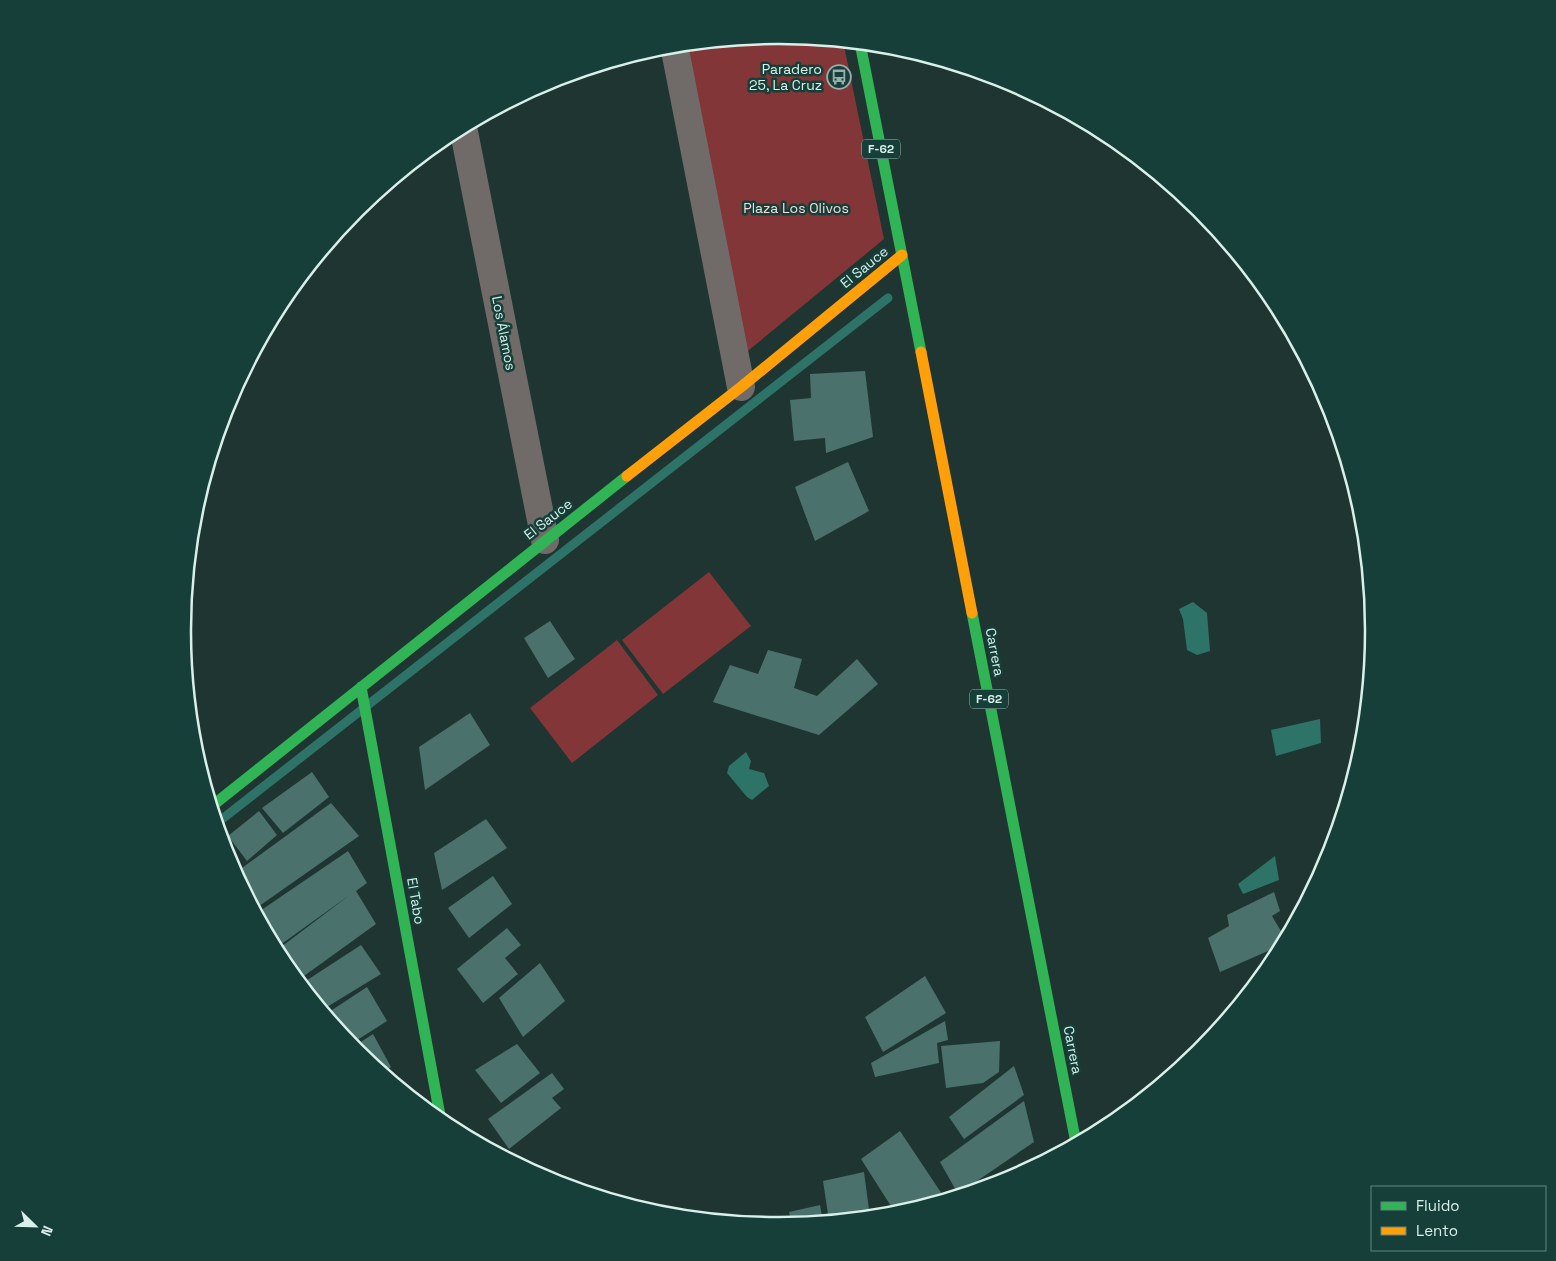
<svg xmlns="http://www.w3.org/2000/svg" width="1556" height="1261" font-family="'Space Grotesk',sans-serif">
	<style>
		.green { fill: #823638 }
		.water { fill: #2e7368 }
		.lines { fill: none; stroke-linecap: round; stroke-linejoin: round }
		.stream { stroke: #2e7368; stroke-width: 9 }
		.building { fill: #4a716b }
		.street { stroke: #706b69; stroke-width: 28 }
		.fast { stroke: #30b455; stroke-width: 11 }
		.slow { stroke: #ff9f0a; stroke-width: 11 }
		.labels { text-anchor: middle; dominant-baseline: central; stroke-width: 5; stroke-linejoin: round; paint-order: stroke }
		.shield { fill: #153f38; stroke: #9ebab5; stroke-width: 1 }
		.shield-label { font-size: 12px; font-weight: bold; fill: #d9efea }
		.poi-label { font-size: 14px; fill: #d9efea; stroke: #153f38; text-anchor: end }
		.park-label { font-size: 14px; fill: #f7dbd9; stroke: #153f38 }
		.street-label { font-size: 14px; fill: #d9efea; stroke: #153f38 }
		.rim { fill: none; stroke: #d9efea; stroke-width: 2.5 }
	</style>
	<rect width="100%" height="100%" fill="#1f3532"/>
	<!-- green -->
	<path class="green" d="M778,35L843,41L884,239L743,355L683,44Z
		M709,572L751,626L663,694L622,640Z
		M617,640L658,695L572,763L530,708Z"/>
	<!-- water -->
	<path class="water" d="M1193,602L1207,613L1210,651L1197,655L1187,650L1183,619L1179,609Z
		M1320,719L1321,743L1276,756L1271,730Z
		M746,752L751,761L749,769L764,773L769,786L752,800L747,797L727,773L729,766Z
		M1275,856L1279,880L1243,894L1238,884Z"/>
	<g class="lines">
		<!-- stream -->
		<path class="stream" d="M217,823L888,298"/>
	</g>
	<!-- building -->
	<path class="building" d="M865,371L873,437L826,453L825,438L794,441L790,400L811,398L810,374Z
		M848,462L869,511L815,541L795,487Z
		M550,621L575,659L548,678L524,638Z
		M768,650L802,659L794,688L817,696L857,659L878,684L819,735L713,702L730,665L758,674Z
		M470,713L490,745L425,790L419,747Z
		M312,772L329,797L283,833L262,808Z
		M331,803L359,836L255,909L235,873Z
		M259,811L277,835L247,861L228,836Z
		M486,819L507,848L442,890L434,853Z
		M348,851L367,883L356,891L376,924L304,976L281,947L351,894L276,948L257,913Z
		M493,876L512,904L469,938L448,908Z
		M1274,892L1280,911L1272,916L1285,938L1282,945L1220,972L1208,938L1229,926L1227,915Z
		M507,928L521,945L505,958L518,974L483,1003L457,969Z
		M361,945L381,974L322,1010L301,984Z
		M540,963L565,1001L523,1037L499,998Z
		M925,976L946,1013L883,1052L865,1017Z
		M367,987L387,1021L351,1044L326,1014Z
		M945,1021L948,1040L937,1043L939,1063L875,1077L871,1063Z
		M373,1034L391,1067L382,1072L353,1047Z
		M1000,1041L999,1072L983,1083L946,1088L941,1046Z
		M517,1044L540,1073L501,1103L475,1070Z
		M1014,1066L1024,1095L964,1139L949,1117Z
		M552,1073L564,1089L552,1098L561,1108L509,1149L488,1119Z
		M1024,1101L1034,1142L958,1194L940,1162Z
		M900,1131L942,1194L926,1205L896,1214L861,1159Z
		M864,1172L870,1217L829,1221L823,1181Z
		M820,1205L823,1222L792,1225L789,1212Z
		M783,1220L784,1225L753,1224V1223Z"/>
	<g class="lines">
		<!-- street -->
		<path class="street" d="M674,45L741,387
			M463,127L545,540"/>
		<!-- fast -->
		<path class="fast" d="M860,43L921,352
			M972,613L1076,1143
			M361,687L441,1121
			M212,806L627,476"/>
		<!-- slow -->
		<path class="slow" d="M921,352L972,613
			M627,476L741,387L902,255"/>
	</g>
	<!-- icons -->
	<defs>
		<g id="bus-ring" transform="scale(1.25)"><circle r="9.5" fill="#153f38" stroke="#98aeaa" stroke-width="1.5"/><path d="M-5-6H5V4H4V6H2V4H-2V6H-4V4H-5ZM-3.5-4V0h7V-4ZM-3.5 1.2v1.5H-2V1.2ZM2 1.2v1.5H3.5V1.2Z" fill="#98aeaa"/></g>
	</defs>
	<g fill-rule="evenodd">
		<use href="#bus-ring" x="839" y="77"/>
	</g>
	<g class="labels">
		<!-- shield labels -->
		<g class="shield">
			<rect x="862" y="139.5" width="38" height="19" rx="4"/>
			<rect x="970" y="689.5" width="38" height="19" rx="4"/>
		</g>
		<g class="shield-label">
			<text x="881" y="149">F-62</text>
			<text x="989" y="699">F-62</text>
		</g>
		<!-- poi labels -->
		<g class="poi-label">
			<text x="822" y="69">Paradero<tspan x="822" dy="16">25, La Cruz</tspan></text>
		</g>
		<!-- park labels -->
		<g class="park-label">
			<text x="796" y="208">Plaza Los Olivos</text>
		</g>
		<!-- street labels -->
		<g class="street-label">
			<text transform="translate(864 267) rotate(-39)">El Sauce</text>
			<text transform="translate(504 333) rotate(79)">Los Álamos</text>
			<text transform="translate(548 519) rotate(-38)">El Sauce</text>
			<text transform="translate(995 652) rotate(79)">Carrera</text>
			<text transform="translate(416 901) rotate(80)">El Tabo</text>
			<text transform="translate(1073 1050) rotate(79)">Carrera</text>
		</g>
	</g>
	<!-- crop -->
	<path d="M0 0H1556V1261H0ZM777 44H779A586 586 0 0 1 1365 630V631A586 586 0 0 1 779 1217H777A586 586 0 0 1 191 631V630A586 586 0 0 1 777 44Z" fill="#153f38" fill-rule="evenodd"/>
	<path class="rim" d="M777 44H779A586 586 0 0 1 1365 630V631A586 586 0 0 1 779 1217H777A586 586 0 0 1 191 631V630A586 586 0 0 1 777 44Z"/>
	<!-- legend -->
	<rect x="1371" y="1186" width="175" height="65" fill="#153f38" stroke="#63857f"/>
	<rect x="1381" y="1202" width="25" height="8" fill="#30b455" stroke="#63857f"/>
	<text x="1416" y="1211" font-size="15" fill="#d9efea">Fluido</text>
	<rect x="1381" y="1227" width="25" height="8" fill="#ff9f0a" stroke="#63857f"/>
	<text x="1416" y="1236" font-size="15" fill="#d9efea">Lento</text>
	<!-- north arrow -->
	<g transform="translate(35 1226) rotate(113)" stroke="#153f38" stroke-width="4" paint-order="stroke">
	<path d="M0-4L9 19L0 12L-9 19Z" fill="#d9efea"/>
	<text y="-8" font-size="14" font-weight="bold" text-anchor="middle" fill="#d9efea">N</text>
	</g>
</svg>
